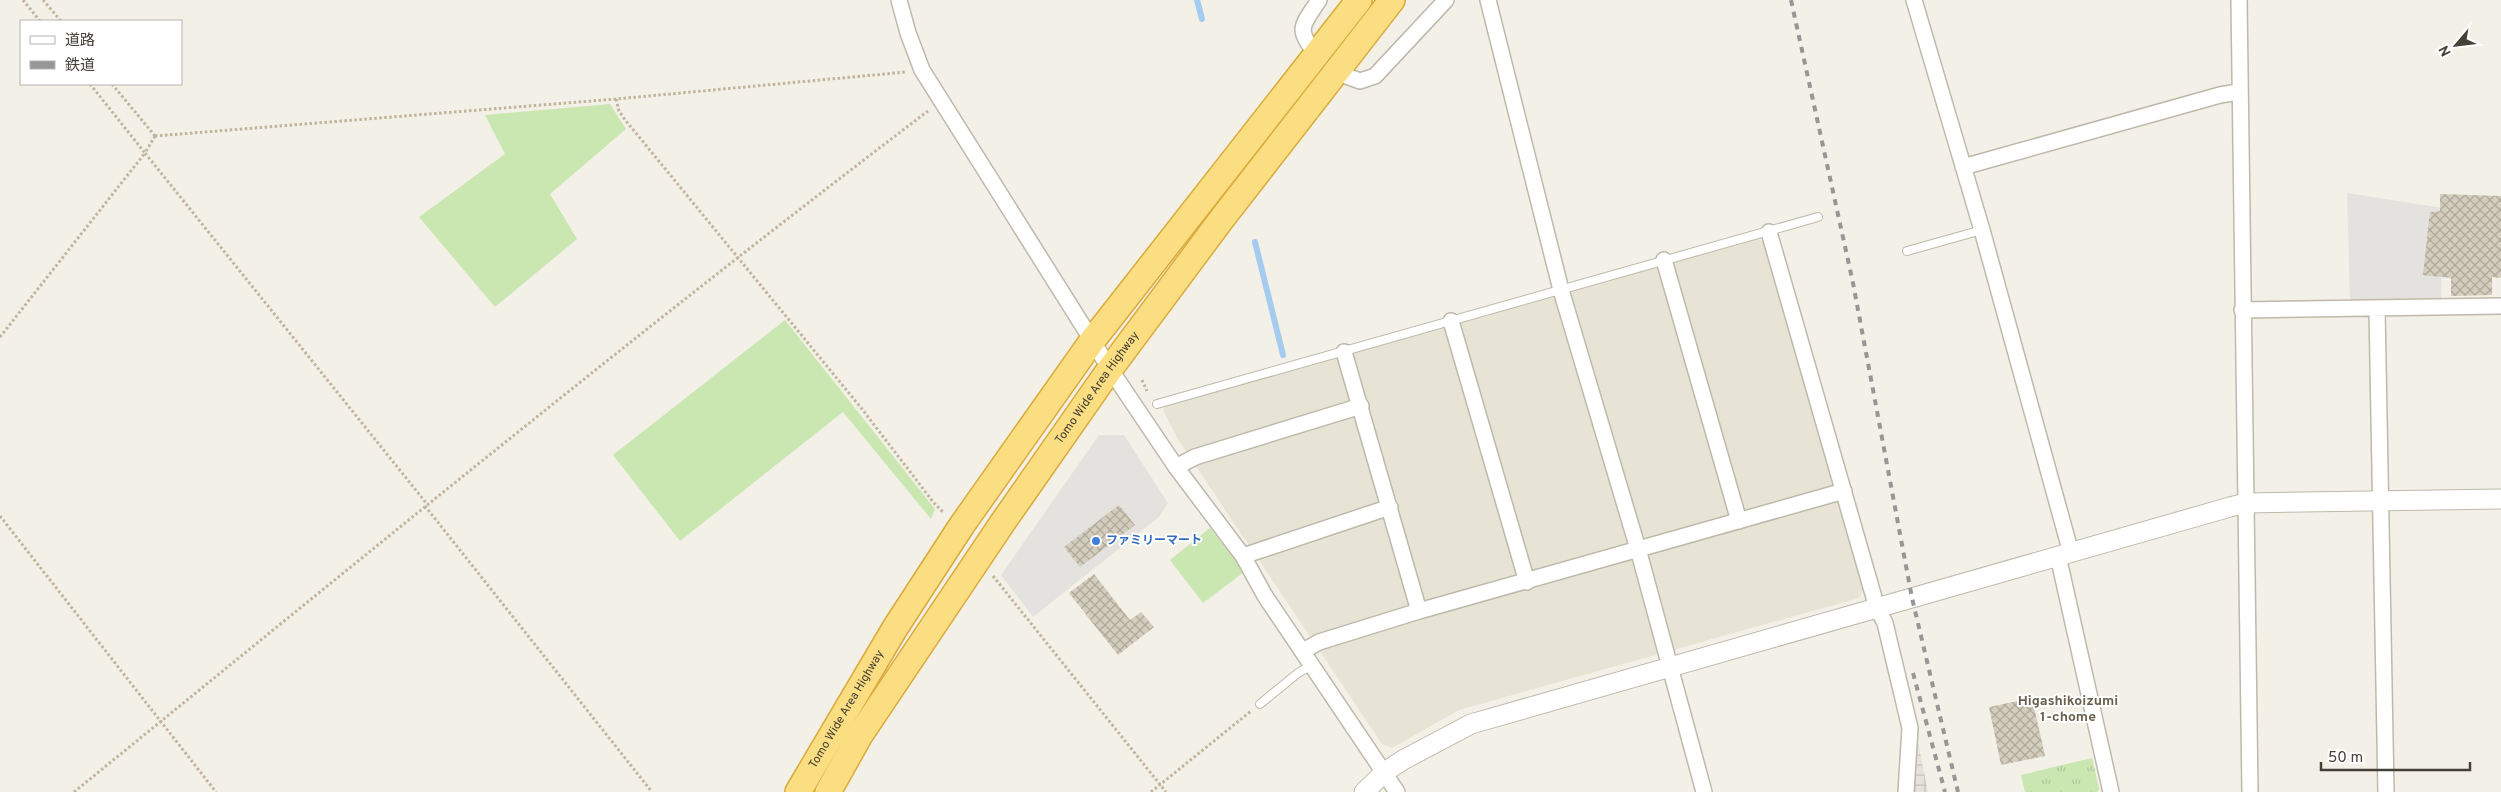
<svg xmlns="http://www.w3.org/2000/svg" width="2501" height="792" font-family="Overpass,'Noto Sans JP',sans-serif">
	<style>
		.residential { fill: #e7e3d5 }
		.industrial { fill: url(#industrial-grid) }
		.grass { fill: #cae6b1 }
		.park { fill: url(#park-tufts) }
		.parking { fill: #e4e2df }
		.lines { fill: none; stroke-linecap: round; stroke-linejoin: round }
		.stream { stroke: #a5cbef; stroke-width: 6 }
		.building { fill: url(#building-cross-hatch) }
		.service-casing { stroke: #beb9aa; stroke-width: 10 }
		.minor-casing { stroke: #beb9aa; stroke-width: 18 }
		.tertiary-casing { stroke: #beb9aa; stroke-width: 21 }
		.trunk-casing { stroke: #daaa3a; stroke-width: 28 }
		.path { stroke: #c0b59b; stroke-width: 3; stroke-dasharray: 2.5 2.5; stroke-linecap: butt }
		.service { stroke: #fff; stroke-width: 8 }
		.minor { stroke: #fff; stroke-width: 15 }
		.tertiary { stroke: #fff; stroke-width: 19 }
		.trunk { stroke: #fbde81; stroke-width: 25 }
		.rail { stroke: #969696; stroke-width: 4; stroke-dasharray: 6 6; stroke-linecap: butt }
		.shop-dot { fill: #3f7fe0; stroke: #fff; stroke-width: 2 }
		.labels { text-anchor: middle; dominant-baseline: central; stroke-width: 4; stroke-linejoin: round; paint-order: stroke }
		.street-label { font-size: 12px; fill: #464136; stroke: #fff }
		.shop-label { font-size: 12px; font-weight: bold; fill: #366cbe; stroke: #fff; text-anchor: start }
		.neighbourhood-label { font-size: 14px; font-weight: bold; fill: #69604e; stroke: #fff }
	</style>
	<defs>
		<pattern id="industrial-grid" width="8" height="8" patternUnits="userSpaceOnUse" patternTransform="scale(1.25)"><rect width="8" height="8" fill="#e5e2dc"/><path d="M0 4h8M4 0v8" fill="none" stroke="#c6c3bd"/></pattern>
		<pattern id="park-tufts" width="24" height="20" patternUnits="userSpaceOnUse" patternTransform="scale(1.25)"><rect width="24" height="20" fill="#cae6b1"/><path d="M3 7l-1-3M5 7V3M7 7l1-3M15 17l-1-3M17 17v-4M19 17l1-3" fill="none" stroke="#afc699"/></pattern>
		<pattern id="building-cross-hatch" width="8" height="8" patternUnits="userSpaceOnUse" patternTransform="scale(1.25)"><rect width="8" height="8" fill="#d4cdbd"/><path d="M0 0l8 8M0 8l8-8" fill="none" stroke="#aea89a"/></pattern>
	</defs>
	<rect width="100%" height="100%" fill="#f3f0e7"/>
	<!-- residential -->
	<path class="residential" d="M1757,239L1768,244L1865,587L1859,598L1459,710L1392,748L1382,744L1179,441L1163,410L1167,402Z"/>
	<!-- industrial -->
	<path class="industrial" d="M1915,727L1928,792H1911Z"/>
	<!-- grass -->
	<path class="grass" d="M610,104L626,129L550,194L577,239L495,307L419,217L505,154L485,115Z
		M785,320L935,509L931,519L843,412L680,541L613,455Z
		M1210,528L1244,572L1203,603L1170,560Z"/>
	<!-- park -->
	<path class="park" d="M2092,758L2099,789L2097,792H2025L2021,775Z"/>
	<!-- parking -->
	<path class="parking" d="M2347,193L2443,208L2441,301L2400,303L2399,299L2350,301Z
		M1099,435H1124L1168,503L1159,517L1033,617L1001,575Z"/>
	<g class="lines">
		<!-- stream -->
		<path class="stream" d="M1197,0L1202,19
			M1255,242L1283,355"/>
	</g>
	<!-- building -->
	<path class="building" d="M2440,194L2501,196V278L2492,277V295L2451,296V278L2423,275L2430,212L2440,211Z
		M1119,505L1135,525L1080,567L1064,547Z
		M1094,574L1130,620L1141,612L1154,627L1118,655L1069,593Z
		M2032,698L2045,756L2001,765L1989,707Z"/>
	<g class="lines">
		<!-- service casing -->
		<g class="service-casing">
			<path id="service" d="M1907,251L1982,230
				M1157,404L1818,217
				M1260,704L1298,673L1312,665"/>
		</g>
		<!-- minor casing -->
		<g class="minor-casing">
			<path id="minor" d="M899,0L908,33L922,70L1110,369L1176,467L1243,556L1265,596L1397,792
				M1488,0L1561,290L1638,549L1704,792
				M1914,0L1982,230L2071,553
				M2239,0L2250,792
				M1317,54C1294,29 1303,25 1319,0
				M1338,73L1360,81L1375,76L1446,0
				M1963,167L2220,95L2238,92
				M1769,232L1877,608L1885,623L1910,728L1906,792
				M1664,260L1739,521
				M2377,309L2386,792
				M2242,310L2501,306
				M1451,321L1527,582
				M1344,352L1419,611
				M1176,467L1195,457L1361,406
				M1243,556L1390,507
				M2058,556L2111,792
				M1303,651L1319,642L1419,611L1844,491"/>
		</g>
		<!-- tertiary casing -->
		<g class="tertiary-casing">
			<path id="tertiary" d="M1364,792L1385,772L1403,760L1471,724L2230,507L2246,503L2501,499"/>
		</g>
		<!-- trunk casing -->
		<g class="trunk-casing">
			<g id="trunk">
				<path id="s1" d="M798,792L895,628L962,525L1092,341L1359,0"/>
				<path id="s2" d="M828,792L860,735L1003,522L1110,369L1221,220L1392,0"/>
			</g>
		</g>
		<!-- path -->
		<path class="path" d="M23,0L40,21
			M43,0L61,21
			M112,84L155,136
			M616,99L619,111L626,121L862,409L934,503L944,513
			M155,136L616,99L906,72
			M155,136L145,153L427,504
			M0,337L145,153L90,84
			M1142,380L1147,391
			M425,506L652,792
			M0,516L216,792
			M993,576L1166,792
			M74,792C357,562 638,331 928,111
			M1151,792L1251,711"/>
		<!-- service -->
		<use href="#service" class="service"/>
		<!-- minor -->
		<use href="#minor" class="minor"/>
		<!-- tertiary -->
		<use href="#tertiary" class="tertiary"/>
		<!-- trunk -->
		<use href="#trunk" class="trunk"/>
		<!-- rail -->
		<path class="rail" d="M1791,0L1853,283L1912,598L1958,792
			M1913,673L1945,792"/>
	</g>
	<!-- markers -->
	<circle class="shop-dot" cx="1096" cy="541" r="5"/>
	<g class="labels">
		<!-- street labels -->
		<g class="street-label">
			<text stroke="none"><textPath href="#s2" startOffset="486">Tomo Wide Area Highway</textPath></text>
			<text stroke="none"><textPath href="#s1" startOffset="96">Tomo Wide Area Highway</textPath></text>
		</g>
		<!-- shop labels -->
		<g class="shop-label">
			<text x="1106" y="541">ファミリーマート</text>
		</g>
		<!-- neighbourhood labels -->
		<g class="neighbourhood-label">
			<text x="2068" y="701">Higashikoizumi<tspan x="2068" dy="16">1-chome</tspan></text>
		</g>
	</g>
	<!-- legend -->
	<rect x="20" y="20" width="162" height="65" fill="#ffffff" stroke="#b5b3af"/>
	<rect x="30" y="36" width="25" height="8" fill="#ffffff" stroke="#b5b3af"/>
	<text x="65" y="45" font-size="15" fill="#464136">道路</text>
	<rect x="30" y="61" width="25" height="8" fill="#969696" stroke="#b5b3af"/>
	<text x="65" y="70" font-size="15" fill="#464136">鉄道</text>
	<!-- north arrow -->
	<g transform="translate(2456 45) rotate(242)" stroke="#ffffff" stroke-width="4" paint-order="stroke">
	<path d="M0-4L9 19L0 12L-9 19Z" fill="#464136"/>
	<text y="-8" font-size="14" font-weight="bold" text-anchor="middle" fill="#464136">N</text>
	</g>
	<!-- scale -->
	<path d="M2321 762v8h149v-8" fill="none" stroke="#464136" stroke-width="2.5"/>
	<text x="2328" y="762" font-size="15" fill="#464136" stroke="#ffffff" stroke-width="4" paint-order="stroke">50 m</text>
</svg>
